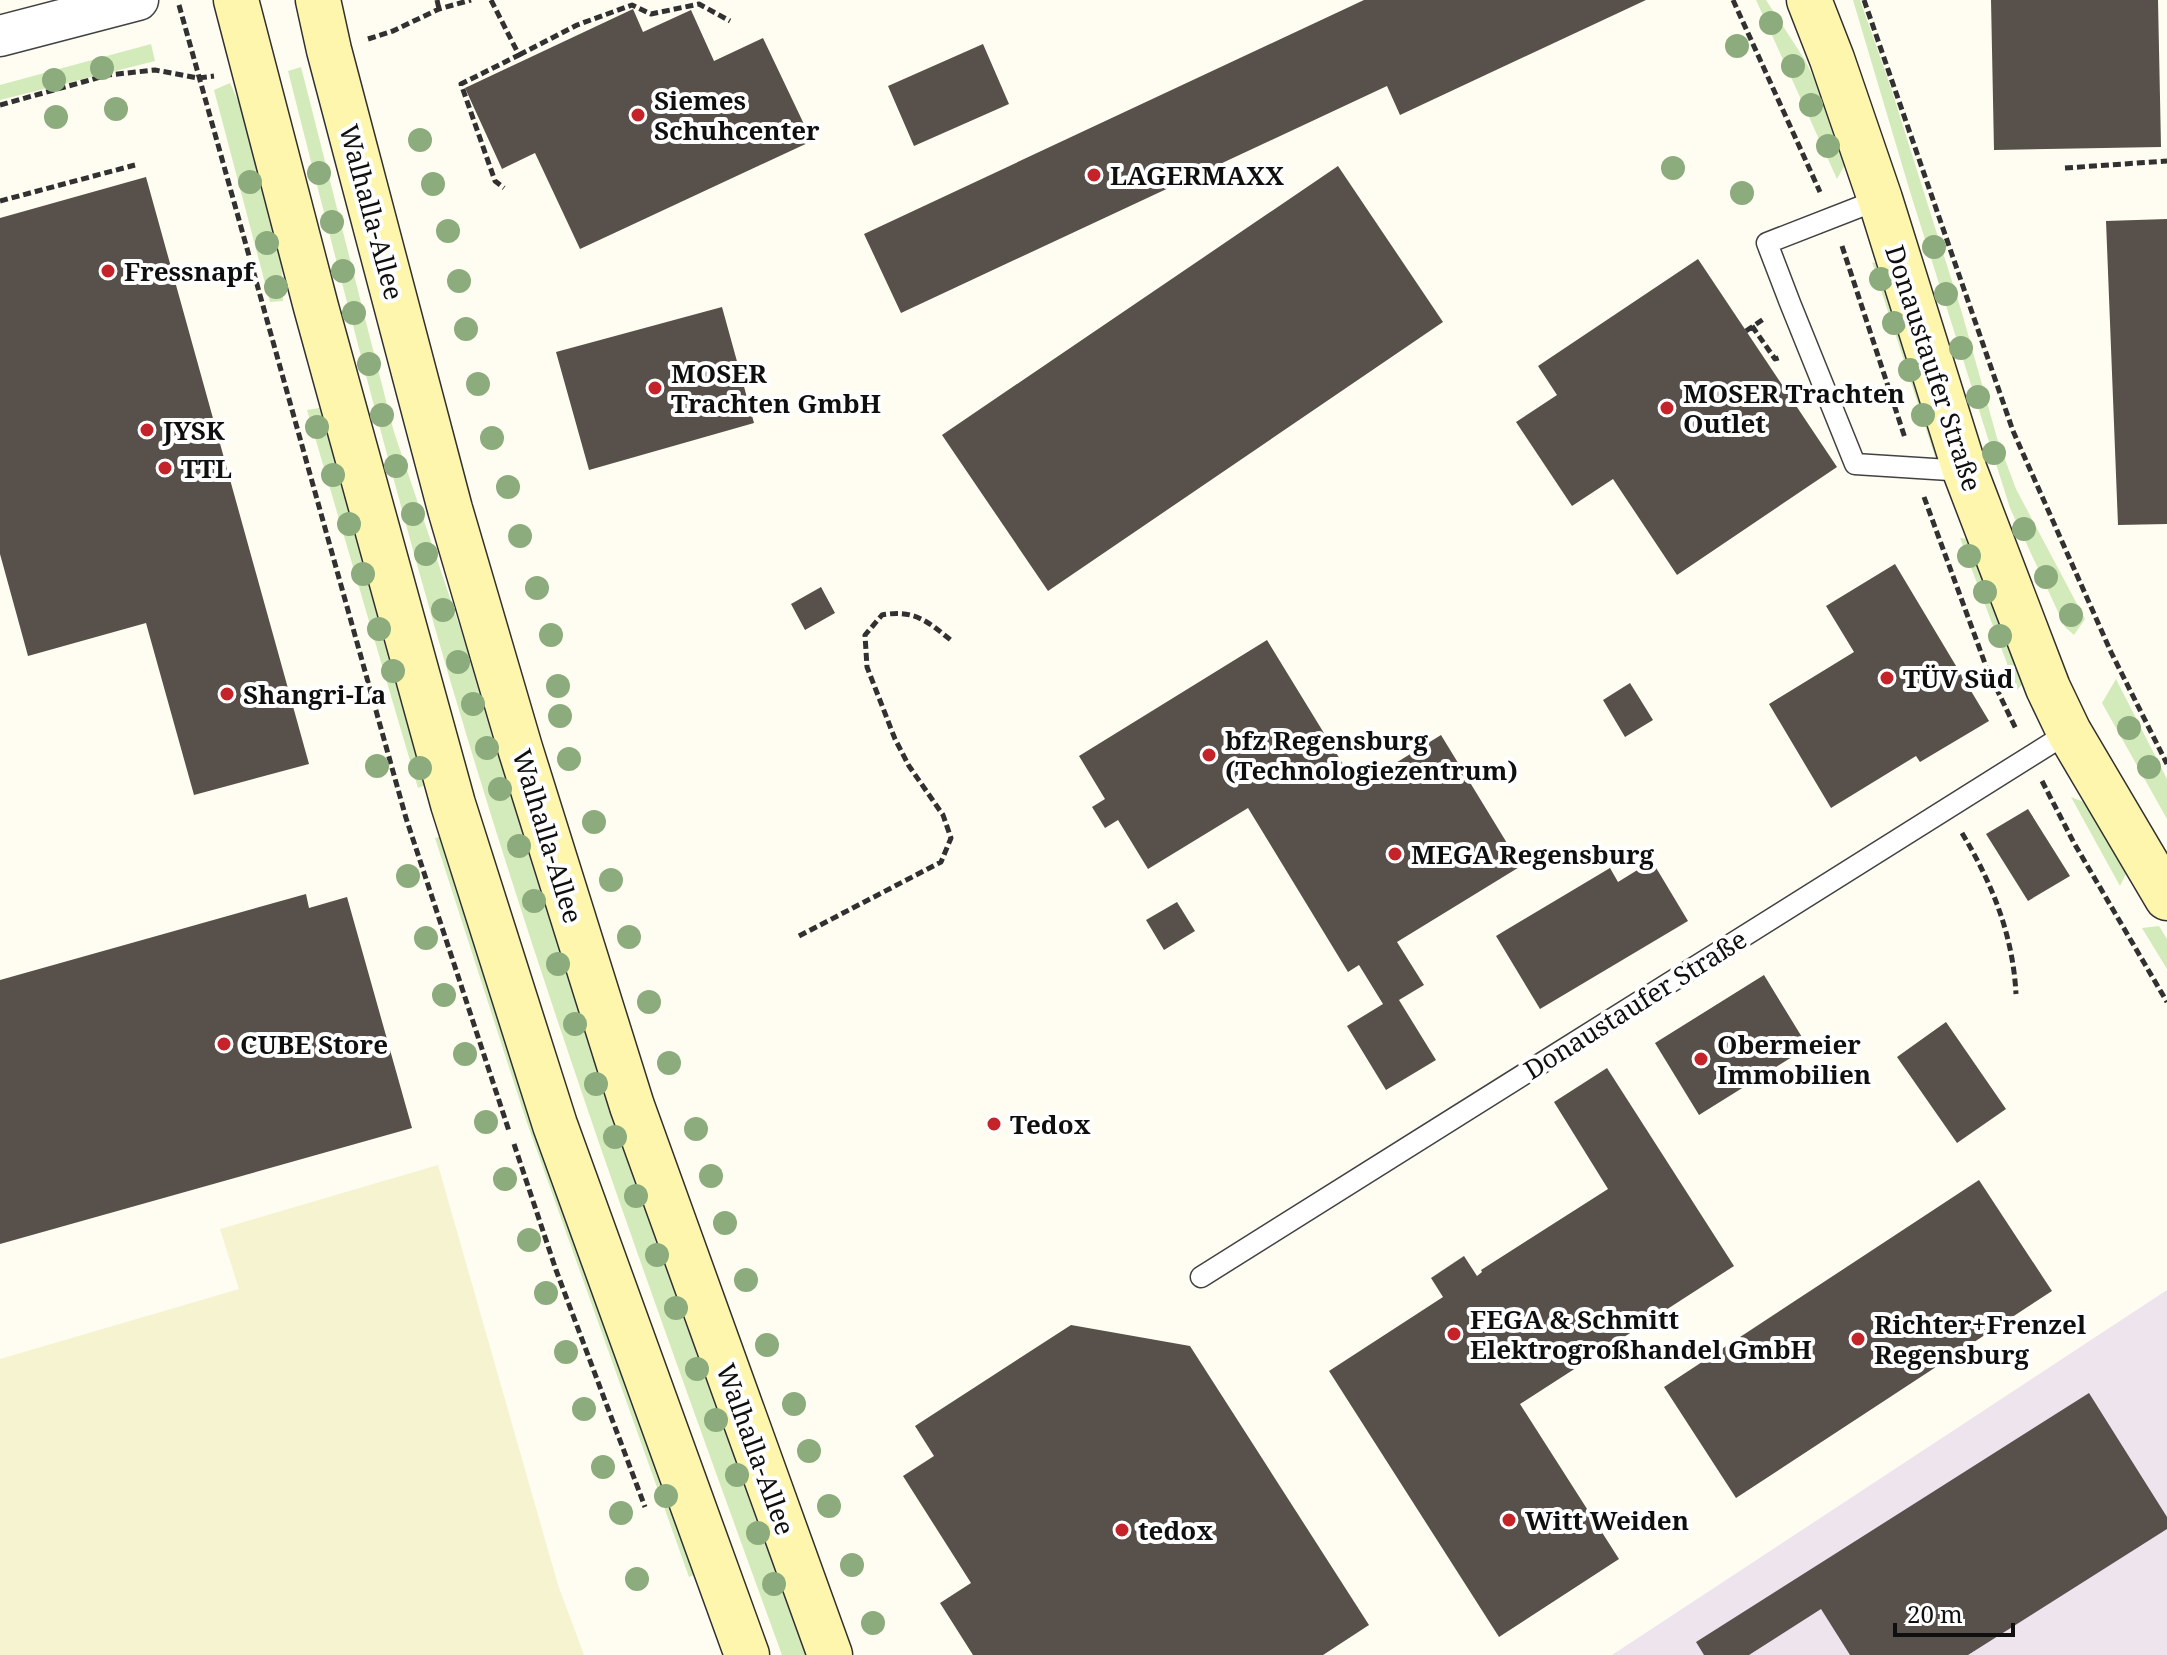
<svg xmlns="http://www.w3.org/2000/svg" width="2167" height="1655" font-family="'Noto Serif',serif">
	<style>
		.industrial { fill: #ede4ee }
		.farmland { fill: #f6f3d1 }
		.green { fill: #d3ebba }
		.building { fill: #58504b }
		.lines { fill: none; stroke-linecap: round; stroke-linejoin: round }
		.lane-casing { stroke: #424242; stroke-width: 23 }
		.street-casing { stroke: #424242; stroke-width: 43 }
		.secondary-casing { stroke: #313131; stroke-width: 47 }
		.path { stroke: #313131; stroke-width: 5; stroke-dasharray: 8 4; stroke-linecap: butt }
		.lane { stroke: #fff; stroke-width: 20 }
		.street { stroke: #fff; stroke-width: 40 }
		.secondary { stroke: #fff6ad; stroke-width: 44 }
		.tree { fill: #8cac7d }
		.poi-dot { fill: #c4232a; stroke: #fff; stroke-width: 3 }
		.labels { text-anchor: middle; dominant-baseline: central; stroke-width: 8; stroke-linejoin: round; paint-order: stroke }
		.poi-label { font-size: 26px; font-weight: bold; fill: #0f0f0f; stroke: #fff; text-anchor: start }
		.street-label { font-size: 26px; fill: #0f0f0f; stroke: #fff }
	</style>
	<rect width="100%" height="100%" fill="#fffcf2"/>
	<!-- industrial -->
	<path class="industrial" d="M2167,1290V1655H1612Z"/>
	<!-- farmland -->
	<path class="farmland" d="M438,1165L558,1585L584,1655H0V1359L239,1289L220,1229Z"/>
	<!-- green -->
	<path class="green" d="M1756,0H1766L1805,60L1824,99L1848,159L1837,179Z
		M1853,0H1860L1891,88L1962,313L1997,438L2016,489L2085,619L2074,635L2065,627L2010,508L1911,195Z
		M151,44L155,61L0,100V85Z
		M301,67L394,432L524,817L816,1655H782C672,1352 561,1048 468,740C401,519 345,295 288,71Z
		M230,83L258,145L280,227L283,301L270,302L214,90Z
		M1872,262L1881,265L1948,463L1938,466Z
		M325,407L433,782L418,788L307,410Z
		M1960,538L1969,539L2026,680L2017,690Z
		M2116,679L2167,779V819L2102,703Z
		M2071,797L2084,802L2127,872L2120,886Z
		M450,834L704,1571L689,1577L526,1120L435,838Z
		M2159,926L2167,939V969L2142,928Z"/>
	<!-- building -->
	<path class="building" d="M1364,0H1646L1400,115L1387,86L901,313L864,234Z
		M1991,0H2158L2161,147L1994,150Z
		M633,9L643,32L691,10L714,61L763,38L812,141L580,249L535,153L502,169L465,88Z
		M983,44L1009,104L914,146L888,86Z
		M1338,166L1443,322L1048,591L942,435Z
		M146,177L309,764L194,795L146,623L28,656L0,554V218Z
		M2167,219V524L2118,525L2106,221Z
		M1698,259L1837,467L1677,575L1613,479L1572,506L1516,422L1557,395L1538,366Z
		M722,307L754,423L589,470L556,352Z
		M1895,564L1989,721L1920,762L1916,756L1831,808L1769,704L1854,652L1826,606Z
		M821,587L835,613L805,630L791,604Z
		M1267,640L1357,787L1441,735L1521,866L1397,942L1424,985L1399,1000L1436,1060L1386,1090L1347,1026L1383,1004L1359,965L1348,972L1248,808L1148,869L1118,820L1105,828L1092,807L1105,799L1079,756Z
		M1630,683L1653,720L1625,737L1603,700Z
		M2028,809L2070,876L2028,901L1986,834Z
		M1652,861L1688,921L1540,1009L1496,936L1610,868L1618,882Z
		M306,894L309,908L347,897L412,1128L0,1244V980Z
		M1177,902L1195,931L1164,950L1146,920Z
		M1764,975L1808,1047L1699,1115L1655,1043Z
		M1946,1022L2006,1109L1957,1143L1897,1057Z
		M1607,1068L1734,1266L1520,1404L1619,1559L1499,1637L1329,1371L1443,1297L1431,1278L1464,1256L1477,1276L1482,1272L1481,1270L1608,1189L1554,1102Z
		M1979,1180L2052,1291L1736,1498L1664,1387Z
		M1071,1325L1190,1346L1369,1625L1323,1655H973L940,1603L971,1583L903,1476L934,1456L915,1426Z
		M2089,1393L2167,1517V1529L1968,1655H1850L1821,1609L1749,1655H1704L1696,1642Z"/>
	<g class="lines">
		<!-- lane casing -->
		<g class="lane-casing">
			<path id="lane" d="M1880,199L1767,243L1790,303L1855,464L1965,471
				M1201,1277L2069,732"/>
		</g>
		<!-- street casing -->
		<g class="street-casing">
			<path id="street" d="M0,36L138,0"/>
		</g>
		<!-- secondary casing -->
		<g class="secondary-casing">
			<path id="secondary" d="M236,0L316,307L453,804L555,1125L747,1655
				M318,0L329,50L450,509L520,748L632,1106L830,1655
				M1809,0L1832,59L1880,199L1965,471L2048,688L2069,732L2167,898"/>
		</g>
		<!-- path -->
		<path class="path" d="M437,0L439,9
			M491,0L519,55L461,84L495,181L504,188
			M1733,0L1820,192
			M1864,0L2013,431L2111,652L2167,764
			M179,5L406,818L509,1131
			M368,39L393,31L439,9L471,0
			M519,55L577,25L632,5L651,14L699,4L730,21
			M0,105L108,75L155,70L198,78L214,76
			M2065,168L2167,161
			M0,201L135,165
			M1842,246L1905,438
			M1752,326L1775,359L1781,357
			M1746,331L1765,318
			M1924,497L1987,669L2016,729
			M2042,781L2074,843L2167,1002
			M1962,833C1992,883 2013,935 2016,994
			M799,936L941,862L951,838L943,815L909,766L895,739L867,667L865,635L882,615C915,609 928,622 952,641
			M514,1144L556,1270L645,1507"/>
		<!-- lane -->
		<use href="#lane" class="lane"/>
		<!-- street -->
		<use href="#street" class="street"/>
		<!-- secondary -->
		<use href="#secondary" class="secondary"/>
	</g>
	<!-- trees -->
	<g class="tree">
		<circle cx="1771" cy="23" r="12"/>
		<circle cx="1737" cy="46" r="12"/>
		<circle cx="1793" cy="66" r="12"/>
		<circle cx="102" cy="68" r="12"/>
		<circle cx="54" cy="80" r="12"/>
		<circle cx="1811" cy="105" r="12"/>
		<circle cx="116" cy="109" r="12"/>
		<circle cx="56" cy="117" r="12"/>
		<circle cx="420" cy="140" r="12"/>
		<circle cx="1828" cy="146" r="12"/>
		<circle cx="1673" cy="168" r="12"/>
		<circle cx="319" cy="173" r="12"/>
		<circle cx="250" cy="182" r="12"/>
		<circle cx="433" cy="184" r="12"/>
		<circle cx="1742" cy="193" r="12"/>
		<circle cx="332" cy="222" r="12"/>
		<circle cx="448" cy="231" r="12"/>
		<circle cx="267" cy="243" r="12"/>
		<circle cx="1934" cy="247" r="12"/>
		<circle cx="343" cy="271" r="12"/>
		<circle cx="1881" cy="279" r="12"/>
		<circle cx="459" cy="281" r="12"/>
		<circle cx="276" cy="287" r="12"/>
		<circle cx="1946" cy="294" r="12"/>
		<circle cx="354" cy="313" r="12"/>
		<circle cx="1894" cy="323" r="12"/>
		<circle cx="466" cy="329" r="12"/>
		<circle cx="1961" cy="348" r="12"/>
		<circle cx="369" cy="364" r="12"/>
		<circle cx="1910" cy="370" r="12"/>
		<circle cx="478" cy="384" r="12"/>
		<circle cx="1978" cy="397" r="12"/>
		<circle cx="382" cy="415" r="12"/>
		<circle cx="1923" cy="415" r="12"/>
		<circle cx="317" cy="427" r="12"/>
		<circle cx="492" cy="438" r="12"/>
		<circle cx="1994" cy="453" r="12"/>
		<circle cx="396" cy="466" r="12"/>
		<circle cx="333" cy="475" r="12"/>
		<circle cx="508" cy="487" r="12"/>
		<circle cx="413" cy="514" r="12"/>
		<circle cx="349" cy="524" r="12"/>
		<circle cx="2024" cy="529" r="12"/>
		<circle cx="520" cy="536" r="12"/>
		<circle cx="426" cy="554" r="12"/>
		<circle cx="1969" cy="556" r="12"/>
		<circle cx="363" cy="574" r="12"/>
		<circle cx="2046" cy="577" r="12"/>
		<circle cx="537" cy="588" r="12"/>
		<circle cx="1985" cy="592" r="12"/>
		<circle cx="443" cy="610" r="12"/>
		<circle cx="2071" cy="615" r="12"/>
		<circle cx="379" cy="629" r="12"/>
		<circle cx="551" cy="635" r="12"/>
		<circle cx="2000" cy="636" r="12"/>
		<circle cx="458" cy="662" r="12"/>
		<circle cx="393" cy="671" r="12"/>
		<circle cx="558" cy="686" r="12"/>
		<circle cx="473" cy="704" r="12"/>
		<circle cx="560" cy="716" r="12"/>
		<circle cx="2129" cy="728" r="12"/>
		<circle cx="487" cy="748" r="12"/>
		<circle cx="569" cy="759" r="12"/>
		<circle cx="377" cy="766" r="12"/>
		<circle cx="2149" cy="767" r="12"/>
		<circle cx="420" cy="768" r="12"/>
		<circle cx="500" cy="789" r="12"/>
		<circle cx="594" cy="822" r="12"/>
		<circle cx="519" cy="846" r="12"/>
		<circle cx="408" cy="876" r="12"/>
		<circle cx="611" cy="880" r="12"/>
		<circle cx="534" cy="901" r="12"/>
		<circle cx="629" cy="937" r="12"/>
		<circle cx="426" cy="938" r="12"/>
		<circle cx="558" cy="964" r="12"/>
		<circle cx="444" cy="995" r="12"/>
		<circle cx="649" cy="1002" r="12"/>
		<circle cx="575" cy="1024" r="12"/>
		<circle cx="465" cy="1054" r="12"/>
		<circle cx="669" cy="1063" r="12"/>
		<circle cx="596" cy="1084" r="12"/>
		<circle cx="486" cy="1122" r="12"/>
		<circle cx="696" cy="1129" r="12"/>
		<circle cx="615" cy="1137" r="12"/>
		<circle cx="711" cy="1176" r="12"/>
		<circle cx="505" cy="1179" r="12"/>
		<circle cx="636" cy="1196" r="12"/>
		<circle cx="725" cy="1223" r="12"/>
		<circle cx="529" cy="1240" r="12"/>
		<circle cx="657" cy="1255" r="12"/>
		<circle cx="746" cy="1280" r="12"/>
		<circle cx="546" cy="1293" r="12"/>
		<circle cx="676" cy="1308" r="12"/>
		<circle cx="767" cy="1345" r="12"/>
		<circle cx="566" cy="1352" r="12"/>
		<circle cx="697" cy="1369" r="12"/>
		<circle cx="794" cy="1404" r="12"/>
		<circle cx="584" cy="1409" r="12"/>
		<circle cx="716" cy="1420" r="12"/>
		<circle cx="809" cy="1451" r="12"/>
		<circle cx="603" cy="1467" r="12"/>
		<circle cx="737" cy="1475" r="12"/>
		<circle cx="666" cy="1496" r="12"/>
		<circle cx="829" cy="1506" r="12"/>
		<circle cx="621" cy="1513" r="12"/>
		<circle cx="758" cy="1533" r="12"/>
		<circle cx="852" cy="1565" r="12"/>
		<circle cx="637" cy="1579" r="12"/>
		<circle cx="774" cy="1584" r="12"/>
		<circle cx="873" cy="1623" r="12"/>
	</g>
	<!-- markers -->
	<g class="poi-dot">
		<circle cx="638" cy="115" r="8"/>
		<circle cx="1094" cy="175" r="8"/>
		<circle cx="108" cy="271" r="8"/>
		<circle cx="655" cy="388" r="8"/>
		<circle cx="1667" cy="408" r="8"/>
		<circle cx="147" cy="430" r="8"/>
		<circle cx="165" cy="468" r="8"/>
		<circle cx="1887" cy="678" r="8"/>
		<circle cx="227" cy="694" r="8"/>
		<circle cx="1209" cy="755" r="8"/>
		<circle cx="1395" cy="854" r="8"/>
		<circle cx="224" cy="1044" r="8"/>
		<circle cx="1701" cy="1059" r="8"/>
		<circle cx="994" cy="1124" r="8"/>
		<circle cx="1454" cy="1334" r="8"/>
		<circle cx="1858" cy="1339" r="8"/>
		<circle cx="1509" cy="1520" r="8"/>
		<circle cx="1122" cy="1530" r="8"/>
	</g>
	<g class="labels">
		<!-- poi labels -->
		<g class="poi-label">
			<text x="654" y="100">Siemes<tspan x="654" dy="30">Schuhcenter</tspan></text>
			<text x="1110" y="175">LAGERMAXX</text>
			<text x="124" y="271">Fressnapf</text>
			<text x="671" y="373">MOSER<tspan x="671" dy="30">Trachten GmbH</tspan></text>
			<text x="1683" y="393">MOSER Trachten<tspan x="1683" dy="30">Outlet</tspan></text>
			<text x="163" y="430">JYSK</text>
			<text x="181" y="468">TTL</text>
			<text x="1903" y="678">TÜV Süd</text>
			<text x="243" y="694">Shangri-La</text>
			<text x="1225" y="740">bfz Regensburg<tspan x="1225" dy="30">(Technologiezentrum)</tspan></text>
			<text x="1411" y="854">MEGA Regensburg</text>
			<text x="240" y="1044">CUBE Store</text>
			<text x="1717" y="1044">Obermeier<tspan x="1717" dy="30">Immobilien</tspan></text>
			<text x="1010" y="1124">Tedox</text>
			<text x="1470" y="1319">FEGA &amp; Schmitt<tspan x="1470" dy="30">Elektrogroßhandel GmbH</tspan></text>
			<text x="1874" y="1324">Richter+Frenzel<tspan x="1874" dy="30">Regensburg</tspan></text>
			<text x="1525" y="1520">Witt Weiden</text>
			<text x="1138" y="1530">tedox</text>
		</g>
		<!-- street labels -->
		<g class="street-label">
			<text transform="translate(372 212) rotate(75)">Walhalla-Allee</text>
			<text transform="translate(1934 368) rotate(72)">Donaustaufer Straße</text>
			<text transform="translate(548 836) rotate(73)">Walhalla-Allee</text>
			<text transform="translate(1635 1004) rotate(-32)">Donaustaufer Straße</text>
			<text transform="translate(756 1449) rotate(70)">Walhalla-Allee</text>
		</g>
	</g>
	<!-- scale -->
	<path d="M1895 1623v12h118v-12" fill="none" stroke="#0f0f0f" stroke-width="4"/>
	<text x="1907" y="1623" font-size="24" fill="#0f0f0f" stroke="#ffffff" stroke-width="6" paint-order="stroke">20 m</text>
</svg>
